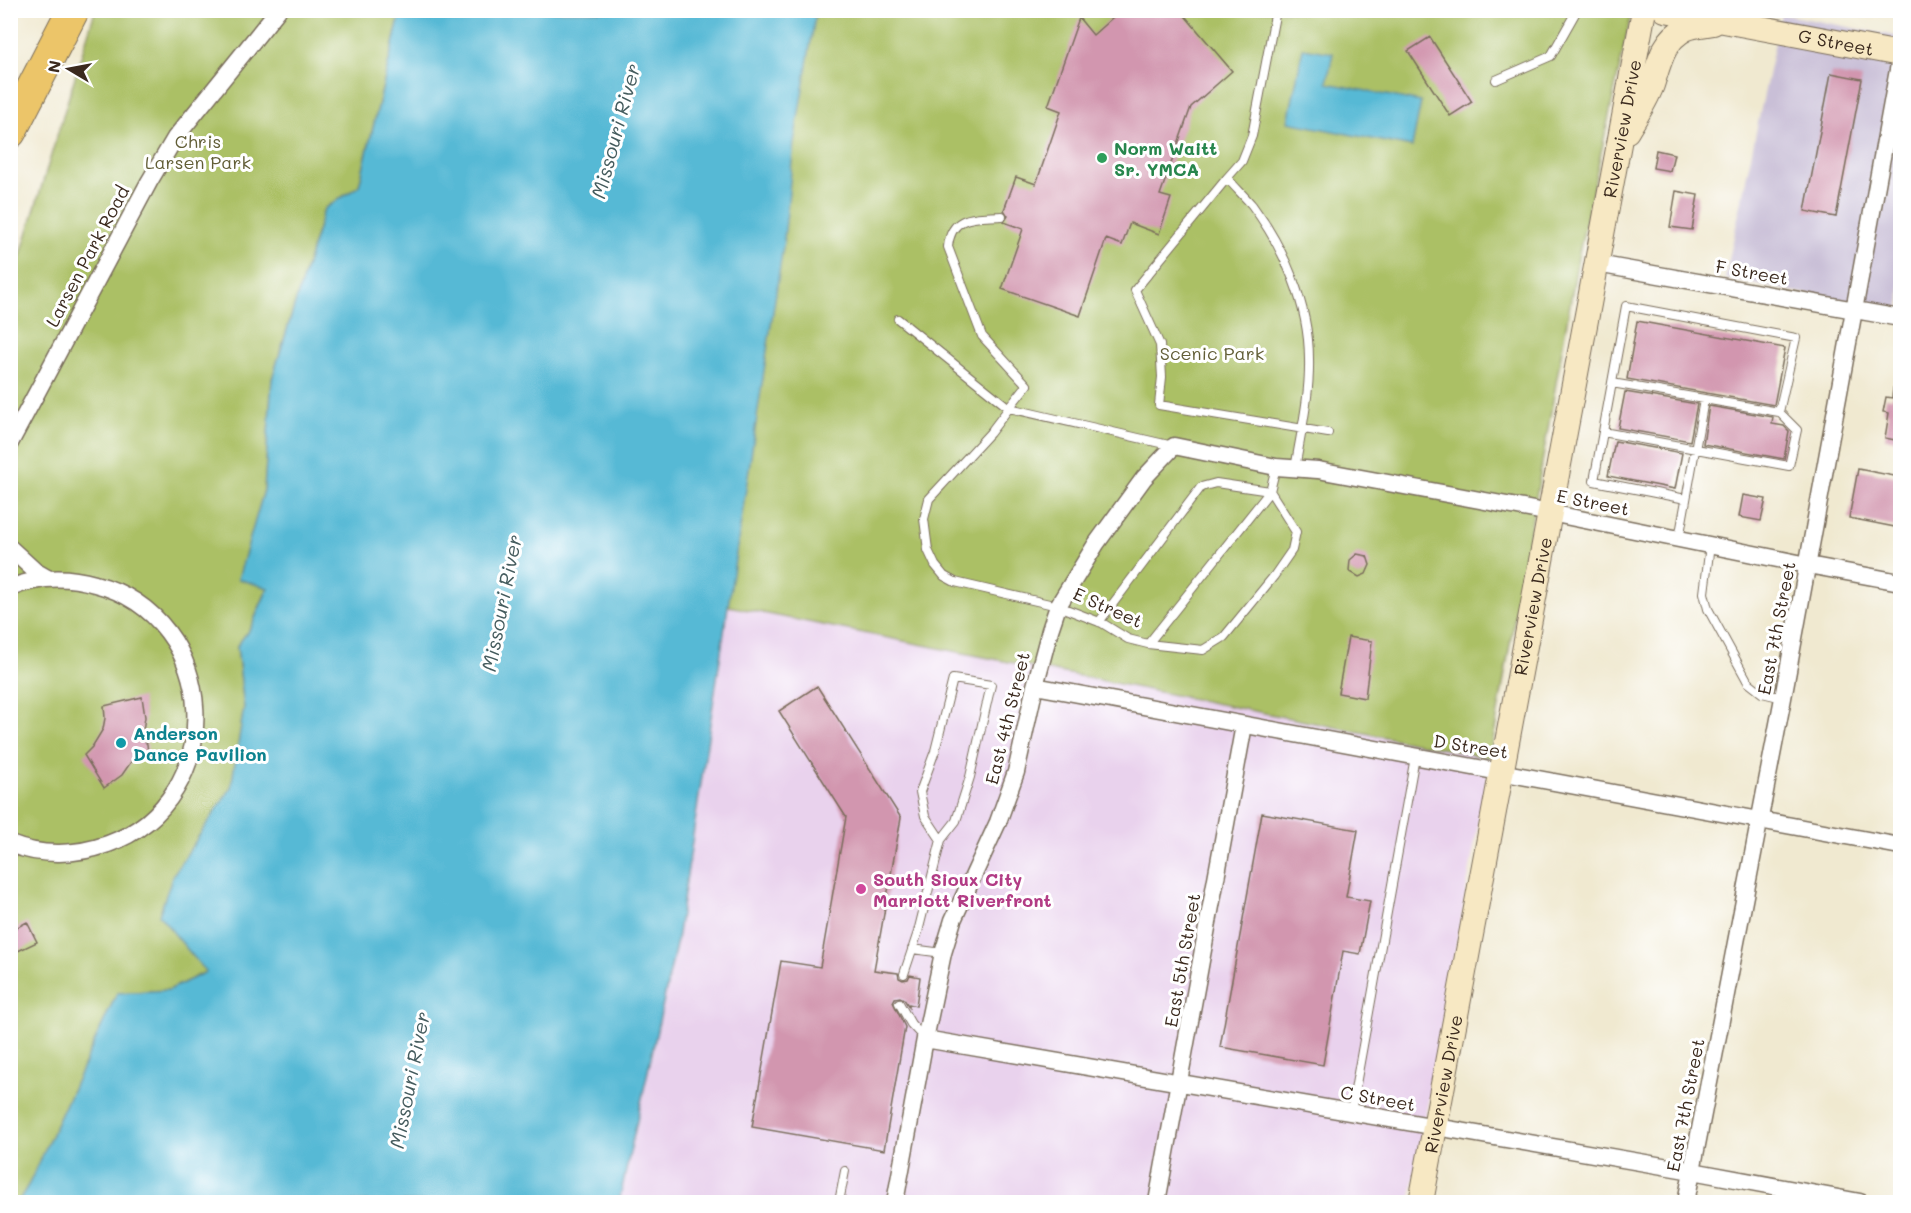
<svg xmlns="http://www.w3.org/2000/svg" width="1911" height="1213" font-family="Mali,sans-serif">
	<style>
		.built { fill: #e9d2ed }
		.industrial { fill: #c9bfd7 }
		.green { fill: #abc065; stroke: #737542; stroke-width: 1.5 }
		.water { fill: #57b9d5; stroke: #49727a; stroke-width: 1.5 }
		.building { fill: #d296af }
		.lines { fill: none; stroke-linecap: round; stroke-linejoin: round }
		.lane-casing { stroke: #7a6d5c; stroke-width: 10 }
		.street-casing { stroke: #7a6d5c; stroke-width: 19 }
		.secondary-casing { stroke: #7a6d5c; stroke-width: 26 }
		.highway-casing { stroke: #7a6d5c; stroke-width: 34 }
		.lane { stroke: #fff; stroke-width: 8 }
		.street { stroke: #fff; stroke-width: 16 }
		.secondary { stroke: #f7e8c3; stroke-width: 24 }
		.highway { stroke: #ecc569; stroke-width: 32 }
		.leisure-dot { fill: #2e9e5b; stroke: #fff; stroke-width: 2 }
		.culture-dot { fill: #0f9aa8; stroke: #fff; stroke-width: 2 }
		.hotel-dot { fill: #d1479c; stroke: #fff; stroke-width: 2 }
		.labels { text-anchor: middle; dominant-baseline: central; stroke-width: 6; stroke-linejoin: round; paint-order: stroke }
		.street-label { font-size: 18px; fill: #3b2a1e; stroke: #fff }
		.park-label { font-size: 18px; fill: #625e37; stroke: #fff }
		.leisure-label { font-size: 18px; font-weight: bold; fill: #27864d; stroke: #fff; text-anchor: start }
		.culture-label { font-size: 18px; font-weight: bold; fill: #0d838f; stroke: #fff; text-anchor: start }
		.hotel-label { font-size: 18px; font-weight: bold; fill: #b23c85; stroke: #fff; text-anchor: start }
		.water-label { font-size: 20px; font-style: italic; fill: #455c5e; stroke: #fff }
	</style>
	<rect width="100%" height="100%" fill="#fff"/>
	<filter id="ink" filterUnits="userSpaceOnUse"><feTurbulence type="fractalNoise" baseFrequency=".0167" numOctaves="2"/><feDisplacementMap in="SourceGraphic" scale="12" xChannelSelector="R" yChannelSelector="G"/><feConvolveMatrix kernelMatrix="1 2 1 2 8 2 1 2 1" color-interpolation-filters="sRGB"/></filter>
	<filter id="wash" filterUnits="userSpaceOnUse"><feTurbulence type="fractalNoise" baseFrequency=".008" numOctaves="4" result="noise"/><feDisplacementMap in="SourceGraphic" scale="24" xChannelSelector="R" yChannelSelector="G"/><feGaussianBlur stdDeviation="1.35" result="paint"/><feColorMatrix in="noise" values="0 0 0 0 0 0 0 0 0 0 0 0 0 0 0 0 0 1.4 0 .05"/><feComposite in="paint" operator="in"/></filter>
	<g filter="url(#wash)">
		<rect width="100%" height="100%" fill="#f0e9d0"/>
		<!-- built -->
		<path class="built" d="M728,606L1490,758L1410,1202H619L677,940Z"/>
		<!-- industrial -->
		<path class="industrial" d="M1781,14L1900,37V311L1725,279Z"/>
		<!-- green -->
		<path class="green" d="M95,11H401L359,186L324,209L272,379L264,490L239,579L268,587L251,627L237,647L244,707L231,789L173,875L206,972L169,990L117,993L29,1184L18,1202H11V282L18,264Z
			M755,11H1632L1579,253L1490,758L728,606L722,79Z"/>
		<!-- water -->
		<path class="water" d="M401,11H816L794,142L784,240L677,940L619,1202H18L29,1184L117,993L169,990L206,972L159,915L173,875L231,788L244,707L237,646L251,627L268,588L238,579L264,490L272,379L324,209L359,186Z
			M1303,48L1333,53L1327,83L1421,102L1412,147L1288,122Z"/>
		<g id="blocks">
			<!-- building -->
			<path class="building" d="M1121,10H1180L1232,71L1191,107L1160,195L1171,198L1159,234L1130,223L1122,245L1106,239L1080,316L1002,289L1023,229L1004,222L1008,216L1004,210L1016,177L1036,184L1061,111L1048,106L1079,18L1093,35Z
				M1430,37L1472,102L1450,116L1408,51Z
				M1831,73L1862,79L1836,217L1805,211Z
				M1656,150L1674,154L1670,171L1653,168Z
				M1676,191L1698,195L1692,230L1670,227Z
				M1637,321L1785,348L1774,405L1627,379Z
				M1893,388H1900V441L1885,438L1889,413L1883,412L1886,397L1892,398Z
				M1625,392L1697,404L1690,441L1618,428Z
				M1709,406L1773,417L1772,424L1784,426L1789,431L1784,459L1703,444Z
				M1615,441L1682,453L1675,489L1608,476Z
				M1858,469L1900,477V528L1849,518Z
				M1743,495L1766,499L1761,521L1739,517Z
				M1357,554L1367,556L1370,565L1366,574L1359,577L1349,571L1350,560Z
				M1348,637L1372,641L1365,698L1338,693Z
				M817,686L901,818L874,970L898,973L899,978L903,980L908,979L910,975L920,977L916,1006L909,1004V1007L904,999L900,997L895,998L893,1002L905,1027L884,1150L752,1127L781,961L820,967L846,817L779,711Z
				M142,697L145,717L142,738L147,744L148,753L142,758L133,759L122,775L104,788L84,755L92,747L103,729L105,718L104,706Z
				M1262,813L1358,830L1346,897L1370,901L1360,954L1343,951L1323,1065L1220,1047Z
				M27,922L37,942L18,951L10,936V931Z"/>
		</g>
	</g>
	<g filter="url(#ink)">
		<use href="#blocks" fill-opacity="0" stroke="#7a6d5c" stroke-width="1.5"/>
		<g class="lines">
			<!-- lane casing -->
			<g class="lane-casing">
				<path id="lane" d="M1276,10L1252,136L1242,161L1227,178C1235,187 1244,196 1252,205C1284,248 1309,305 1309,359C1310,396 1301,432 1295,469
					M1496,80L1551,56L1577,10
					M1227,178L1135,290L1160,345L1162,377L1159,405L1328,433
					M898,319L1009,408L1027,385L982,336L948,247C951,214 975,218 1002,216
					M1612,383L1779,412
					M1603,432L1789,466L1797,430L1779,412L1796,338L1626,306L1594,481L1686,499
					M1173,446L1009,408L990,433L929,499L924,519L928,550L935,565L944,576L955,582L1058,606L1102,623L1128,639L1148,644L1203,650L1224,637L1274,576L1292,550L1296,532L1270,491L1276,467
					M1679,539L1704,400
					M1710,545L1704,593L1708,609L1748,682L1762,693L1783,698
					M1099,622L1201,487L1216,483L1270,491
					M1148,644L1270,491
					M912,949L943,953
					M904,974L918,932L941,840L956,821L970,777L991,685L953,679L935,751L920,792L925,816L941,840
					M899,1003L911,1024L925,1039
					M1351,1112L1415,757
					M839,1202L845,1171"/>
			</g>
			<!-- street casing -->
			<g class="street-casing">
				<path id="street" d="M1597,264L1900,318
					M10,443L149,182L175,138L278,10
					M10,548L35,571L49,579
					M10,588C37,577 67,576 95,584C222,617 231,799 108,844C77,855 42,857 10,844
					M1035,686L1900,846
					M925,1039L1692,1171L1860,1202
					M895,1202L925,1039L943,953L953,920L998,822L1016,772L1035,686L1050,630L1058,606L1096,544L1144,478L1174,446L1276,467L1318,470L1550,513L1808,565L1900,582
					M1157,1202L1244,725
					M1686,1202L1783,698L1900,59"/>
			</g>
			<!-- secondary casing -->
			<g class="secondary-casing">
				<g id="secondary">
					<path id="s1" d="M1665,10L1900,54"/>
					<path d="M1627,131C1636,116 1646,101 1652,85C1659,64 1663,40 1685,29C1693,25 1704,25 1713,23"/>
					<path id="s2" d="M1421,1202L1644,10"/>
				</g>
			</g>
			<!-- highway casing -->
			<g class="highway-casing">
				<path id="highway" d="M10,132L73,10"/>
			</g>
			<!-- lane -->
			<use href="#lane" class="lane"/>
			<!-- street -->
			<use href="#street" class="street"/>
			<!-- secondary -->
			<use href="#secondary" class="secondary"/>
			<!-- highway -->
			<use href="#highway" class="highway"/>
		</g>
	</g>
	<!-- markers -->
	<circle class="leisure-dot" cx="1102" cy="158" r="6"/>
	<circle class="culture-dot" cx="121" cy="743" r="6"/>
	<circle class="hotel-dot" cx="861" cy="889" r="6"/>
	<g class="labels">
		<!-- street labels -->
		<g class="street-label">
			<text stroke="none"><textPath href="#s1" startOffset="174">G Street</textPath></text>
			<text stroke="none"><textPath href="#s2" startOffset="1092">Riverview Drive</textPath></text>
			<text transform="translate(87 256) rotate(-62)">Larsen Park Road</text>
			<text transform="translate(1752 272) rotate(10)">F Street</text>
			<text transform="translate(1593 502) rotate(11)">E Street</text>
			<text transform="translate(1108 607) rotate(24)">E Street</text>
			<text stroke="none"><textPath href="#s2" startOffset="606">Riverview Drive</textPath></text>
			<text transform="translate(1776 628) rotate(-79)">East 7th Street</text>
			<text transform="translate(1007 718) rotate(-76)">East 4th Street</text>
			<text transform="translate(1471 746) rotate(9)">D Street</text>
			<text transform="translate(1182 960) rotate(-80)">East 5th Street</text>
			<text stroke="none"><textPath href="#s2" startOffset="120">Riverview Drive</textPath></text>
			<text transform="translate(1378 1098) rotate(10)">C Street</text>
			<text transform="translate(1685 1105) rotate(-79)">East 7th Street</text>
		</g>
		<!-- park labels -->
		<g class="park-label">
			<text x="198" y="141">Chris<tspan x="198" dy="21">Larsen Park</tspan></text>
			<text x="1212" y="353">Scenic Park</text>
		</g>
		<!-- leisure labels -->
		<g class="leisure-label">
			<text x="1114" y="148">Norm Waitt<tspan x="1114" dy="21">Sr. YMCA</tspan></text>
		</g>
		<!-- culture labels -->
		<g class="culture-label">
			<text x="133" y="733">Anderson<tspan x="133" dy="21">Dance Pavilion</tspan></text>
		</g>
		<!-- hotel labels -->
		<g class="hotel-label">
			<text x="873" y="879">South Sioux City<tspan x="873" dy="21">Marriott Riverfront</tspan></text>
		</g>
		<!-- water labels -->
		<g class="water-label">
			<text transform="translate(615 131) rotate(-75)">Missouri River</text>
			<text transform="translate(501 603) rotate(-79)">Missouri River</text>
			<text transform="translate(409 1080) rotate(-79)">Missouri River</text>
		</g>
	</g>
	<!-- margin -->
	<rect width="1911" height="1213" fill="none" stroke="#fff" stroke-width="36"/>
	<!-- north arrow -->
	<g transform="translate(69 69) rotate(280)" stroke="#ffffff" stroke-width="4.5" paint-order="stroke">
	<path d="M0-4.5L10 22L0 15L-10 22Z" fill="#3b2a1e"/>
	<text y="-9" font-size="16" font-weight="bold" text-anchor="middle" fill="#3b2a1e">N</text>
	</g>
</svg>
